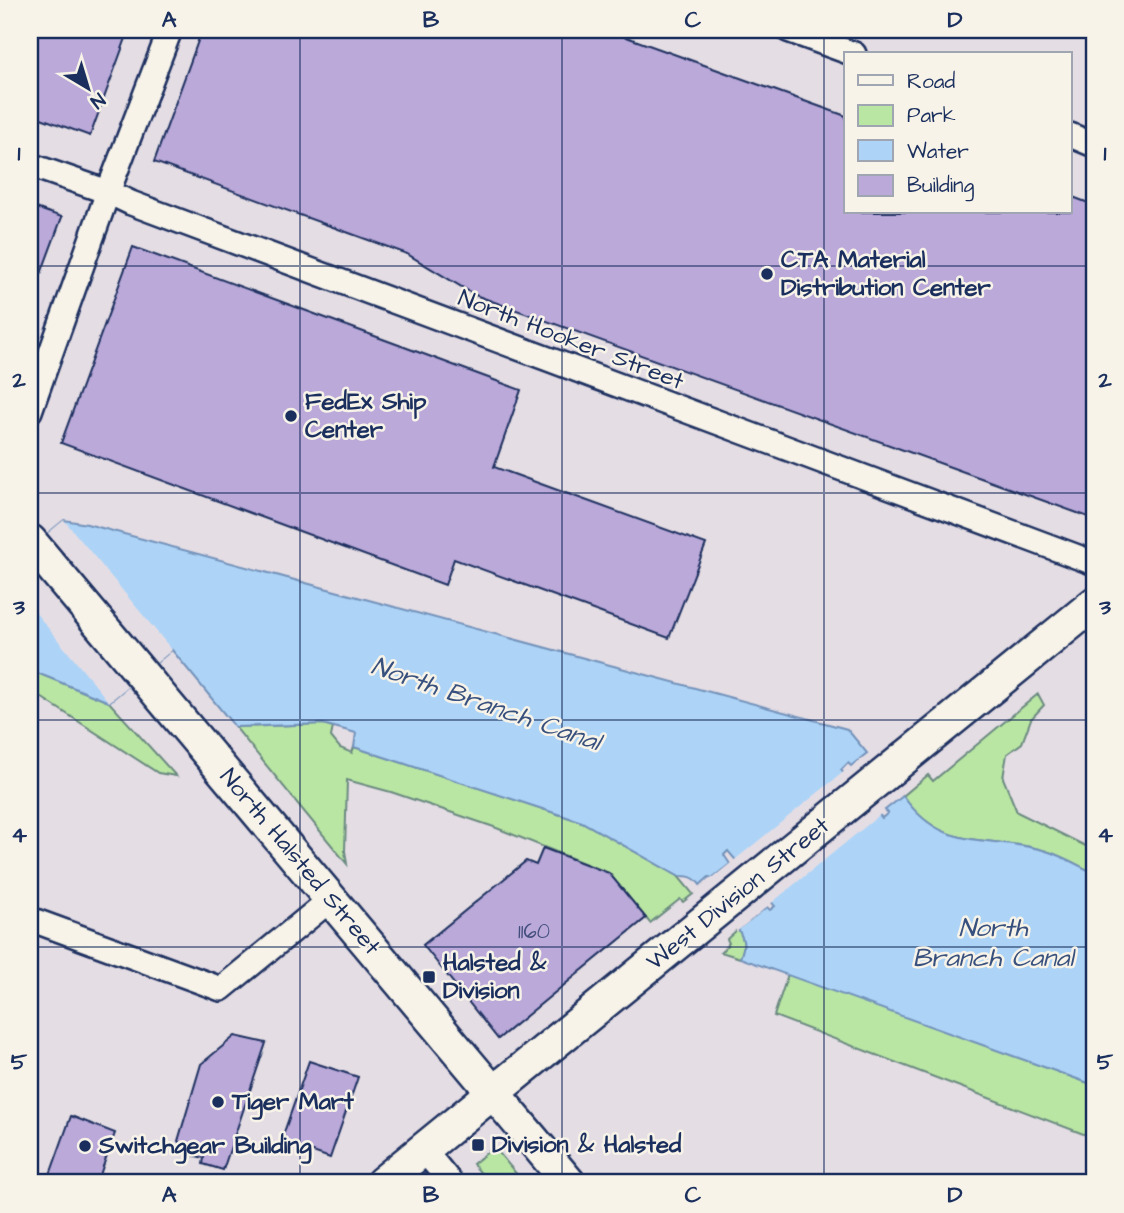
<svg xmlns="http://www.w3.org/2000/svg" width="1124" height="1213" font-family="'Architects Daughter',sans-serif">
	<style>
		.green { fill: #bae6a3; stroke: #6a8a80; stroke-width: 2 }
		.water { fill: #add4f7; stroke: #7392ba; stroke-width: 2 }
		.pier { fill: #e5dde4 }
		.building { fill: #baa9d9; stroke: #1b2f5e; stroke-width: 2 }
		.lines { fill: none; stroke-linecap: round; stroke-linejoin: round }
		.minor-casing { stroke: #1b2f5e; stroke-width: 28 }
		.secondary-casing { stroke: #1b2f5e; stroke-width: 37 }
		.minor { stroke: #f7f3e8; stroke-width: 23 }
		.secondary { stroke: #f7f3e8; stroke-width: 32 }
		.grid { fill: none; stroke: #1b2f5e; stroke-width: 2; stroke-opacity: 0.55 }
		.poi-dot { fill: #1b2f5e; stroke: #f7f3e8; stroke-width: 2.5 }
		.labels { text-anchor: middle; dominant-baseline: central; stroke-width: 5; stroke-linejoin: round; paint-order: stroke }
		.number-label { font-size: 21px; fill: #434e7d }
		.poi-label { font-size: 24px; font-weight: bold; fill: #1b2f5e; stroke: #f7f3e8; text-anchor: start }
		.street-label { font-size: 24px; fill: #1b2f5e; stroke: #f7f3e8 }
		.water-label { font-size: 26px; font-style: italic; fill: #38507d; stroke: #f7f3e8 }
		.neatline { fill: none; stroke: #1b2f5e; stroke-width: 2.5 }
		.grid-label { font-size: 23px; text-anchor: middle; font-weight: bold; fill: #1b2f5e }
	</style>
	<rect width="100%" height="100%" fill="#e5dde4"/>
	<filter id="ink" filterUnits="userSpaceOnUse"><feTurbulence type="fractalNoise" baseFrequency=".0143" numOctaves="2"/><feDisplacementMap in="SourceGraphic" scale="14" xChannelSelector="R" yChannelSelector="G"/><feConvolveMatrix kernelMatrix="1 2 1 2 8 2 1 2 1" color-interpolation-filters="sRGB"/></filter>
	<g filter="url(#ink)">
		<!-- green -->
		<path class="green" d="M30,670L109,702L176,776L158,773L30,690Z
			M1038,694L1044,705L1031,719L1022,743L1007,754L1003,778L1017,812L1094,850V873C1077,865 1058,853 1039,849C982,835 942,851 903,796L928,775L933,781Z
			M323,724L333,727L331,737L340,748L352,753L354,747L582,822L678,876L693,894L683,902L680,899L650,923L609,873L494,827L391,792L347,780L345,851L347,864L235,727Z
			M738,929C745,941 745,946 740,958L721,952L729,943L727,939Z
			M788,974L1094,1085V1138L774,1016Z
			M494,1147L524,1183H489L473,1164Z"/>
		<!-- water -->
		<path class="water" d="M64,520L87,524L847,729L867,753L851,766L848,763L841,770L882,818L888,813L885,810L903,796C942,851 982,835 1039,849C1058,853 1077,865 1094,873V1085L740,958C745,946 745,941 738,929L767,907L770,910L775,906L728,851L724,855L730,864L712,878L709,877L700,885C694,876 688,876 678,876L582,822L354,747L356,733L323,724L235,727L172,650L109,702L30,670V548Z"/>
		<!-- pier -->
		<path class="pier" d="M64,520L172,650L109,702L30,606V548Z
			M846,770L882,813L736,932V927L768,903L734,863L714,881H710L700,888Z"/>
		<!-- building -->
		<path class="building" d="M30,30H129L90,136L30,114Z
			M202,30H607L846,116V212H1070V196L1094,205V519L475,295L407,254L154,162Z
			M30,206L62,217L32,298H30Z
			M133,247L521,390L494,467L706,544L669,638L454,559L445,585L61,443Z
			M543,848L609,873L646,918L498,1039L423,945L526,861L536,865Z
			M235,1036L266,1043L223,1170L203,1164L204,1158L189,1154L178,1141L201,1064Z
			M309,1061L358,1077L330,1158L281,1141Z
			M71,1116L115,1133L97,1183H47Z"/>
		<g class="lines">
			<!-- minor casing -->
			<g class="minor-casing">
				<path id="minor" d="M788,30L854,54
					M1070,135L1094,145
					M30,165L108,192L131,203L1094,563
					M30,411L108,192L170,30
					M30,919L221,989L331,899
					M423,1149L451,1183"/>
			</g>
			<!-- secondary casing -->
			<g class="secondary-casing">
				<path id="secondary" d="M30,541L569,1183
					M382,1183L1094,604"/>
			</g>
			<!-- minor -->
			<use href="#minor" class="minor"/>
			<!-- secondary -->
			<use href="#secondary" class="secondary"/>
		</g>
	</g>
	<!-- grid -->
	<path class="grid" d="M300,30V1183M562,30V1183M824,30V1183M30,266H1094M30,493H1094M30,720H1094M30,947H1094"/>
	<!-- markers -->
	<g class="poi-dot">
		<circle cx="767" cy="274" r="7"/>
		<circle cx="291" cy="416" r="7"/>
		<rect x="422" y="970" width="14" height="14" rx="3.5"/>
		<circle cx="218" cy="1102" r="7"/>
		<rect x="471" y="1138" width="14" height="14" rx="3.5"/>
		<circle cx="85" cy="1146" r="7"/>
	</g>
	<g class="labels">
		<!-- number labels -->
		<g class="number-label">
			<text x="534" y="931">1160</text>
		</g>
		<!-- poi labels -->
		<g class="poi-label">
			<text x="781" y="260">CTA Material<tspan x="781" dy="28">Distribution Center</tspan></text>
			<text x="305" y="402">FedEx Ship<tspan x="305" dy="28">Center</tspan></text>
			<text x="443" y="963">Halsted &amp;<tspan x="443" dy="28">Division</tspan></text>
			<text x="232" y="1102">Tiger Mart</text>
			<text x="492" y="1145">Division &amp; Halsted</text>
			<text x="99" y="1146">Switchgear Building</text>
		</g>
		<!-- street labels -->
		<g class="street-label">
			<text transform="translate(571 340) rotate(21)">North Hooker Street</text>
			<text transform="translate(300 862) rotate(50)">North Halsted Street</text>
			<text transform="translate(738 894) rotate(-39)">West Division Street</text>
		</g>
		<!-- water labels -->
		<g class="water-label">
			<text transform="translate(486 704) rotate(19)">North Branch Canal</text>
			<text x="993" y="928">North<tspan x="993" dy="30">Branch Canal</tspan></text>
		</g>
	</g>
	<!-- margin -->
	<rect width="1124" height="1213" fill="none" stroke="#f7f3e8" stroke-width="77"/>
	<!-- legend -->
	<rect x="844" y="52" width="228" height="161" fill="#f7f3e8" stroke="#9fa5b1" stroke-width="2"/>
	<rect x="858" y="75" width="35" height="10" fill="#f7f3e8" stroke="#9fa5b1" stroke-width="2"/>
	<text x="907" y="88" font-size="21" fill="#1b2f5e">Road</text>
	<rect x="858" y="105" width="35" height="21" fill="#bae6a3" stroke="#9fa5b1" stroke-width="2"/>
	<text x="907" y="122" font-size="21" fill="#1b2f5e">Park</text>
	<rect x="858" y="140" width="35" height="21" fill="#add4f7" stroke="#9fa5b1" stroke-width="2"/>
	<text x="907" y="158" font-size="21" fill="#1b2f5e">Water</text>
	<rect x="858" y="175" width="35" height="21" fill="#baa9d9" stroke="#9fa5b1" stroke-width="2"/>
	<text x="907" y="192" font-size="21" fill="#1b2f5e">Building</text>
	<!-- north arrow -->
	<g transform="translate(88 88) rotate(142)" stroke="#f7f3e8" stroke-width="5" paint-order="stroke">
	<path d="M0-5L12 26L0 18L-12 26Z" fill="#1b2f5e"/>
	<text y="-10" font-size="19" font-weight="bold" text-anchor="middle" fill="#1b2f5e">N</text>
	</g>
	<rect x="38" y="38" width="1048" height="1136" class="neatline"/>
	<g class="grid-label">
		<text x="169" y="27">A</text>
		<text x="431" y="27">B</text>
		<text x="693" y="27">C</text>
		<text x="955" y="27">D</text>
		<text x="19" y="160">1</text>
		<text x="1105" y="160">1</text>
		<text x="19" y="387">2</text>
		<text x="1105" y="387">2</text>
		<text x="19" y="614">3</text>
		<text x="1105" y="614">3</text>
		<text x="19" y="842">4</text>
		<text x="1105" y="842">4</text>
		<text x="19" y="1069">5</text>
		<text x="1105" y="1069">5</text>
		<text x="169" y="1202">A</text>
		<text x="431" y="1202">B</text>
		<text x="693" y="1202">C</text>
		<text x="955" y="1202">D</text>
	</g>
</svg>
